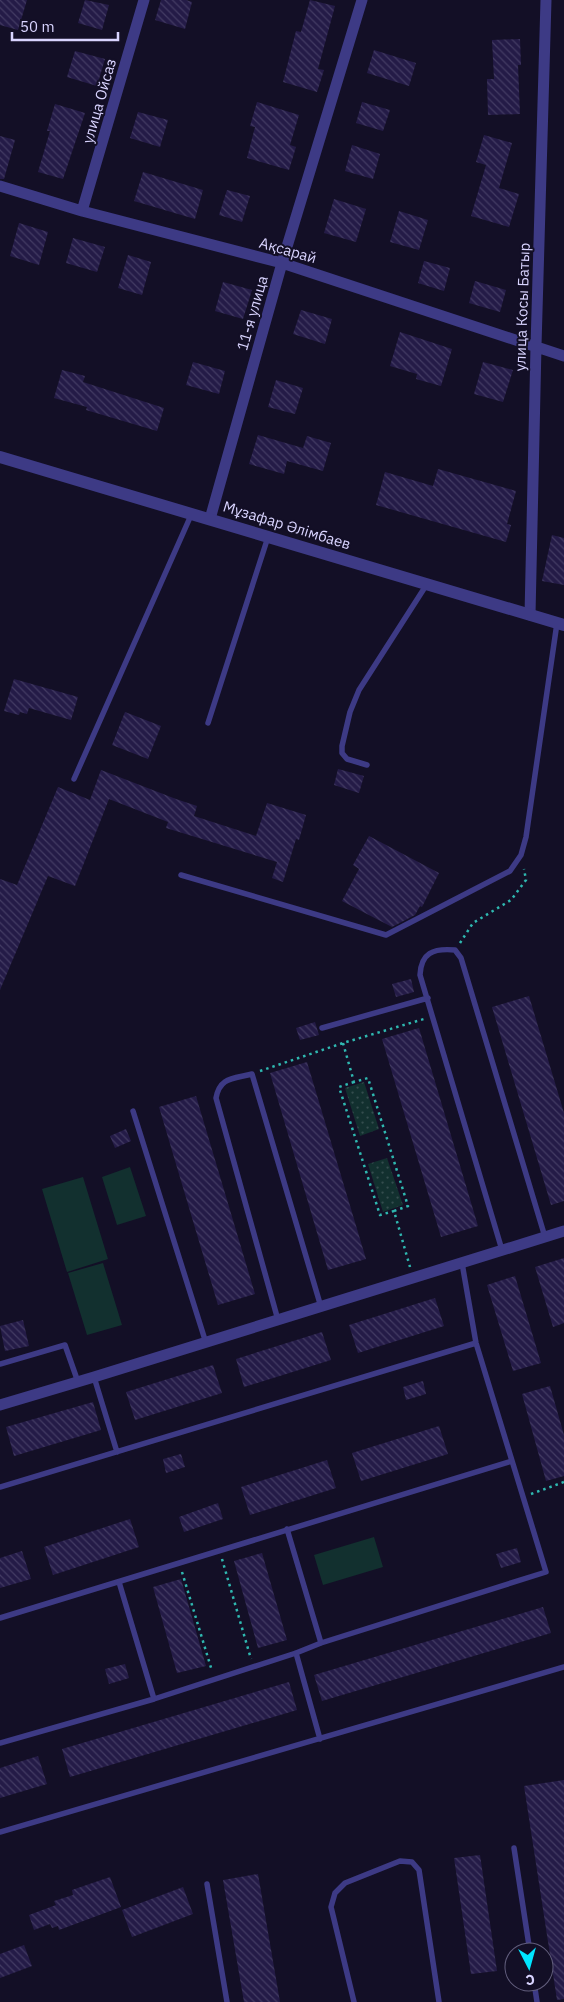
<svg xmlns="http://www.w3.org/2000/svg" width="564" height="2002" font-family="'IBM Plex Sans',sans-serif">
	<style>
		.grass { fill: #12302f }
		.park { fill: url(#park-dots) }
		.building { fill: url(#building-back-hatch) }
		.lines { fill: none; stroke-linecap: round; stroke-linejoin: round }
		.path { stroke: #2fb8b0; stroke-width: 2.5; stroke-dasharray: 2.5 4; stroke-linecap: butt }
		.service { stroke: #3d3a85; stroke-width: 5.5 }
		.minor { stroke: #3d3a85; stroke-width: 11 }
		.tertiary { stroke: #3d3a85; stroke-width: 12 }
		.labels { text-anchor: middle; dominant-baseline: central; stroke-width: 4; stroke-linejoin: round; paint-order: stroke }
		.street-label { font-size: 15px; fill: #d9d4ff; stroke: #130f26 }
	</style>
	<defs>
		<pattern id="park-dots" width="8" height="8" patternUnits="userSpaceOnUse" patternTransform="scale(1.25)"><rect width="8" height="8" fill="#12302f"/><path d="M2 2h.1M6 6h.1" fill="none" stroke="#344d4e" stroke-width="1.8" stroke-linecap="round"/></pattern>
		<pattern id="building-back-hatch" width="6" height="6" patternUnits="userSpaceOnUse" patternTransform="scale(1.25)"><rect width="6" height="6" fill="#241b47"/><path d="M-1 5l2 2M0 0l6 6M5-1l2 2" fill="none" stroke="#433b63"/></pattern>
	</defs>
	<rect width="100%" height="100%" fill="#130f26"/>
	<!-- grass -->
	<path class="grass" d="M130,1167L146,1216L117,1225L102,1177Z
		M83,1177L108,1259L67,1272L42,1189Z
		M103,1263L122,1325L87,1335L68,1273Z
		M374,1537L383,1567L323,1585L314,1555Z"/>
	<!-- park -->
	<path class="park" d="M364,1082L379,1129L360,1136L345,1088Z
		M387,1158L403,1205L383,1212L368,1164Z"/>
	<!-- building -->
	<path class="building" d="M0,0H27L18,30L0,25Z
		M85,0L109,5L102,30L78,23Z
		M161,0H186L192,2L185,29L155,20Z
		M310,0L335,6L318,69L324,70L317,92L283,82L296,31L301,32Z
		M520,39L521,65H518L520,114L488,115L487,79H494L492,40Z
		M374,50L416,63L409,86L367,73Z
		M75,51L105,59L97,86L67,77Z
		M257,102L299,115L290,145L296,147L289,170L247,158L255,127L250,126Z
		M362,102L390,110L383,131L356,123Z
		M55,104L85,113L63,179L38,172L50,131H47Z
		M138,112L168,120L160,147L130,138Z
		M484,135L512,143L499,188L519,194L509,227L471,216L486,165L476,162Z
		M0,136L15,140L4,179H0Z
		M352,145L380,154L373,179L345,171Z
		M143,172L203,190L195,219L134,201Z
		M227,190L250,196L242,222L219,215Z
		M334,199L366,209L356,242L324,233Z
		M399,211L428,220L419,250L390,242Z
		M19,223L48,232L39,265L10,256Z
		M73,238L105,247L97,272L66,263Z
		M128,255L151,262L142,295L118,288Z
		M424,261L450,268L444,291L418,283Z
		M475,281L506,290L500,312L469,303Z
		M223,282L252,290L243,319L215,311Z
		M301,310L332,319L325,344L293,334Z
		M400,332L452,349L441,386L416,379L417,374L390,366Z
		M193,362L225,371L219,394L186,385Z
		M483,362L513,370L503,402L474,394Z
		M62,370L85,376L83,382L164,408L157,431L86,410L87,407L54,398Z
		M276,380L303,388L295,414L268,407Z
		M258,435L303,448L307,436L331,443L323,471L287,461L284,474L249,464Z
		M438,469L516,491L507,524L511,525L506,542L376,505L385,472L433,486Z
		M552,535L564,538V585L542,581Z
		M14,679L78,697L71,720L29,708L27,714L20,712L19,715L4,711Z
		M125,712L161,726L148,759L112,745Z
		M338,769L364,776L359,793L334,785Z
		M101,770L176,799L197,806L194,816L256,836L267,803L306,815L299,840L296,839L283,882L272,878L277,862L166,828L168,822L109,799L75,886L48,876L0,990V879L17,885L58,787L90,800Z
		M369,836L439,873L422,907L420,906L415,915L392,927L342,901L359,869L353,865Z
		M411,979L414,992L396,997L392,984Z
		M529,996L564,1113V1201L551,1205L492,1007Z
		M315,1022L319,1035L300,1040L296,1028Z
		M419,1028L478,1226L441,1237L382,1039Z
		M307,1062L366,1259L328,1270L270,1073Z
		M196,1096L255,1294L218,1305L159,1107Z
		M126,1129L131,1141L115,1148L110,1136Z
		M564,1258V1323L553,1327L535,1267Z
		M515,1276L541,1363L513,1371L487,1285Z
		M435,1298L444,1326L358,1353L349,1325Z
		M23,1320L29,1346L5,1351L0,1326Z
		M322,1332L331,1360L244,1387L236,1359Z
		M213,1365L222,1393L135,1420L126,1392Z
		M423,1381L426,1394L406,1400L403,1387Z
		M550,1386L564,1435V1476L546,1481L522,1394Z
		M93,1402L101,1430L14,1456L6,1427Z
		M439,1426L448,1454L361,1481L352,1453Z
		M181,1454L185,1467L166,1473L163,1459Z
		M327,1460L336,1488L250,1515L241,1487Z
		M218,1503L223,1519L184,1532L179,1517Z
		M130,1519L139,1547L53,1575L44,1547Z
		M517,1548L521,1562L501,1568L496,1554Z
		M22,1551L31,1579L0,1588V1558Z
		M262,1553L287,1640L258,1648L234,1561Z
		M181,1579L206,1666L177,1673L153,1587Z
		M543,1607L551,1633L322,1701L314,1675Z
		M125,1664L129,1678L109,1684L105,1669Z
		M289,1682L297,1710L70,1777L62,1749Z
		M38,1756L47,1784L0,1798V1768Z
		M564,1780V1999L557,2000L524,1786Z
		M480,1855L497,1971L471,1974L454,1858Z
		M258,1874L280,2002H244L223,1880Z
		M110,1877L121,1907L59,1930L58,1926L52,1928L50,1924L34,1930L29,1915L56,1905L54,1901L73,1895L72,1890Z
		M183,1887L193,1914L132,1937L122,1910Z
		M24,1945L32,1966L0,1978V1954Z"/>
	<g class="lines">
		<!-- path -->
		<path class="path" d="M460,943L473,923L511,900L526,880L524,869
			M343,1043L354,1082L368,1078L408,1206L394,1211L410,1267
			M260,1071L343,1043L424,1019
			M354,1082L339,1087L380,1215L394,1211
			M531,1494L564,1482
			M222,1559L251,1659
			M182,1572L212,1671"/>
		<!-- service -->
		<path class="service" d="M208,723L268,537
			M367,765L347,759L342,753V746L350,712L359,690L427,584
			M74,779L192,513
			M181,875L386,935L510,871L521,855L526,837L557,623
			M322,1028L428,998
			M133,1111L206,1343
			M502,1250L420,975C421,953 433,948 455,950L461,958L545,1237
			M278,1320L216,1098C220,1077 233,1079 252,1074L321,1307
			M0,1364L65,1345L78,1382
			M94,1377L117,1452
			M0,1487L476,1343
			M287,1529L321,1643
			M119,1582L154,1699
			M0,1618L512,1461
			M296,1653L320,1739
			M0,1743L154,1699L296,1653L321,1643L546,1572L476,1343L462,1263
			M0,1832L564,1667
			M514,1848L530,1952
			M207,1884L227,2002
			M534,1982L537,2002
			M354,2002L331,1907L335,1893L345,1883L400,1861L412,1862L419,1870L439,2002"/>
		<!-- minor -->
		<path class="minor" d="M0,186L82,211L282,263L564,356
			M82,211L144,0
			M210,519L282,263L362,0
			M530,615L536,346L546,0
			M0,1405L94,1377L564,1231"/>
		<!-- tertiary -->
		<path class="tertiary" d="M0,457L564,625"/>
	</g>
	<g class="labels">
		<!-- street labels -->
		<g class="street-label">
			<text transform="translate(99 101) rotate(-74)">улица Ойсаз</text>
			<text transform="translate(288 250) rotate(16)">Ақсарай</text>
			<text transform="translate(522 307) rotate(-88)">улица Косы Батыр</text>
			<text transform="translate(252 313) rotate(-74)">11-я улица</text>
			<text transform="translate(287 525) rotate(17)">Мұзафар Әлімбаев</text>
		</g>
	</g>
	<!-- north arrow -->
	<g transform="translate(529 1967) rotate(174)"><circle r="24" fill="#130f26" stroke="#625e7d"/>
	<path d="M0-4L9 19L0 12L-9 19Z" fill="#00e5ff"/>
	<text y="-8" font-size="14" font-weight="bold" text-anchor="middle" fill="#d9d4ff">С</text>
	</g>
	<!-- scale -->
	<path d="M12 32v8h106v-8" fill="none" stroke="#d9d4ff" stroke-width="2.5"/>
	<text x="20" y="32" font-size="15" fill="#d9d4ff" stroke="#130f26" stroke-width="4" paint-order="stroke">50 m</text>
</svg>
